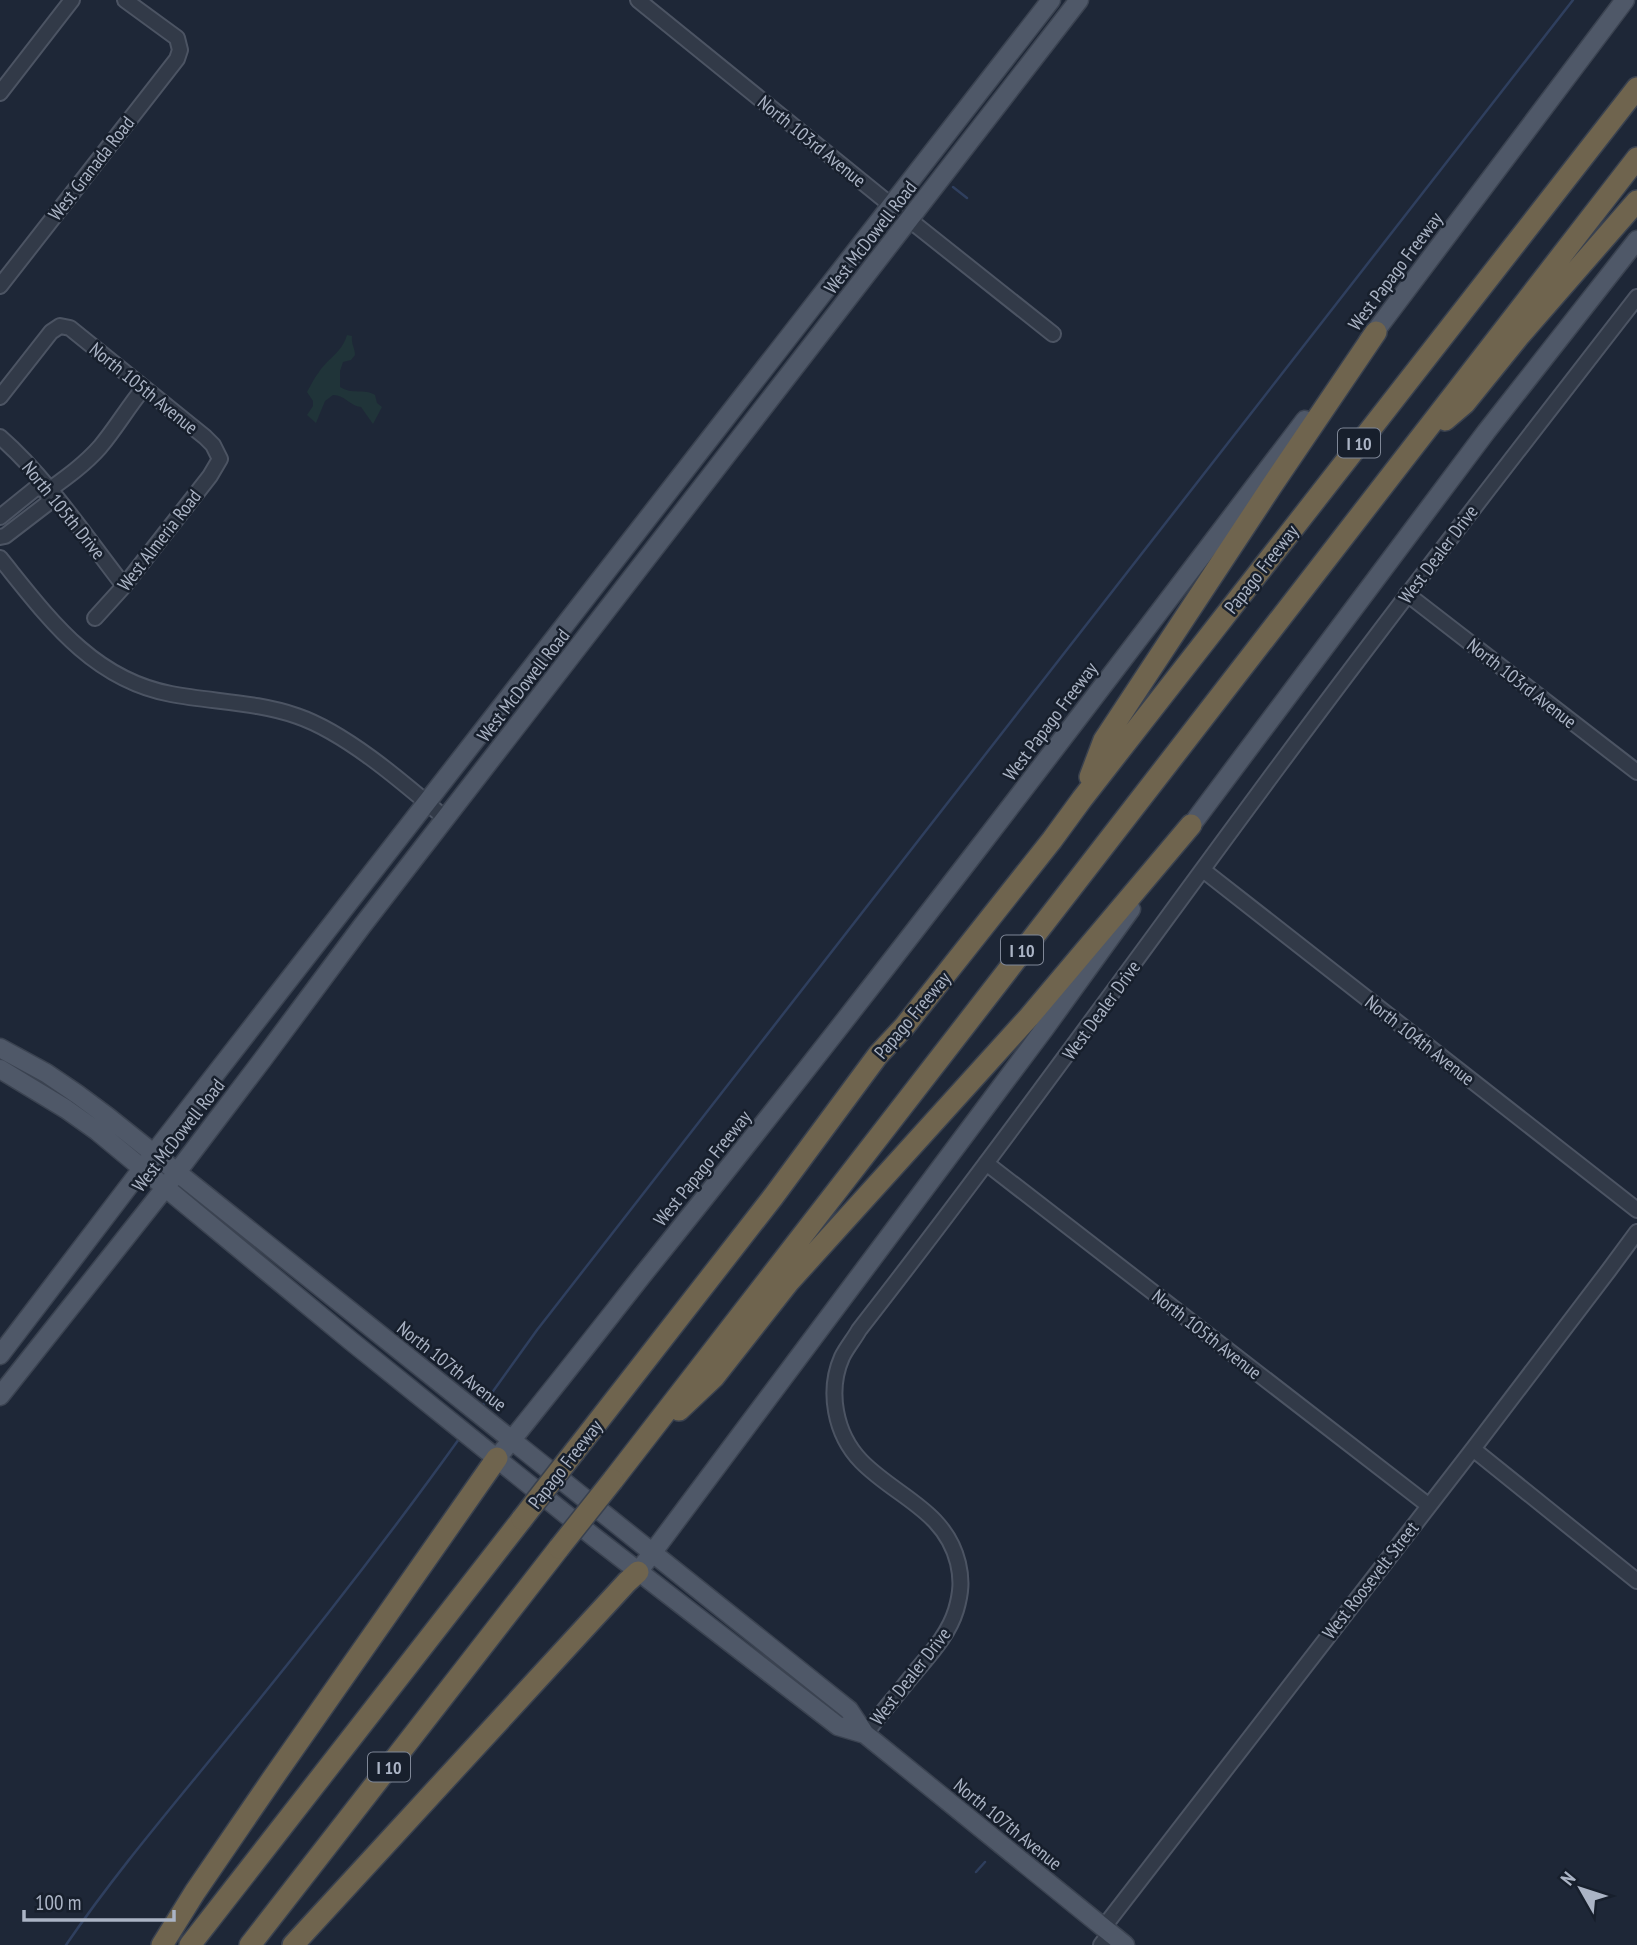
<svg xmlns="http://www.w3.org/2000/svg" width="1637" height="1945" font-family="'PT Sans Narrow',sans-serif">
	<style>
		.green { fill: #203439 }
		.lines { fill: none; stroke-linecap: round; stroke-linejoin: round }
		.stream { stroke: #2f3f5e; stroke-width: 2.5 }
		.minor-casing { stroke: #4c5463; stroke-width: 18 }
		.major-casing { stroke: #3b4351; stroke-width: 21 }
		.highway-casing { stroke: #39414f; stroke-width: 24 }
		.minor { stroke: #323a48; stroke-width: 14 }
		.major { stroke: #4f5868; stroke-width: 18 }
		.highway { stroke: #6f644e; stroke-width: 21 }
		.highway-bridge-casing { stroke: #39414f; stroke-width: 24; stroke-linecap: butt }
		.highway-bridge { stroke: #6f644e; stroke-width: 21 }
		.labels { text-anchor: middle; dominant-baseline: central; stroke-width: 5; stroke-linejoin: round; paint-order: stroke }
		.shield { fill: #171f2c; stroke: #7f8797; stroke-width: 2 }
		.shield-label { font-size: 18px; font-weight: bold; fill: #abb4c5 }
		.street-label { font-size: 19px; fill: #abb4c5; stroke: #171f2c }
	</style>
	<rect width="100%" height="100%" fill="#1e2737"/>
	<!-- green -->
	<path class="green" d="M347,335L352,336C351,344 355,348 355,355L351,360L343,362L340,371V387C352,395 364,388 375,395L377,403L382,407L373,424L361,407C350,406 345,395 333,395L325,401L316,423L307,415L313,406V401L307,392C311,385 314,378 319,372C329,357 341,354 347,335Z"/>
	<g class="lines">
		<!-- stream -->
		<path class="stream" d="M953,187L967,198
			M481,1408L537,1330L1573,0
			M976,1872L985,1862
			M66,1945C118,1869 178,1800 236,1728C313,1634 388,1538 459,1439"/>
		<!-- minor casing -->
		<g class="minor-casing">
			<path id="minor" d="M638,0L892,206L1053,334
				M0,93L72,0
				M0,286L177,59L180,50L177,38L125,0
				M0,397L51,332L60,326L70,328L205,437L213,445L220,459L210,476L124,586L95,618
				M0,437C47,478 86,537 124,586
				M0,517L36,488L49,490
				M0,537L5,536L48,503L49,490C67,477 85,464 100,447C116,428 128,407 143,389
				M0,558C47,616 91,679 171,694C213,702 257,702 297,716C347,733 406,785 446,819
				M1407,594L1637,772
				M1203,870L1637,1210
				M986,1163L1428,1505
				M1473,1449L1637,1581
				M865,1734C880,1715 896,1696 912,1676C929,1655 948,1636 956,1610C961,1593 962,1580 958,1563C945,1510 896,1497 861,1461C835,1434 827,1391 842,1357C847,1347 854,1339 859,1330C1003,1145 1139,955 1278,767C1395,609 1516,453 1637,297
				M1103,1928L1473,1449L1609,1270L1637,1232
				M1101,1945L1110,1933"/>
		</g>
		<!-- major casing -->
		<g class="major-casing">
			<path id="major" d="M1368,341L1625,0
				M1184,835L1486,432L1637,240
				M0,1048L46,1073L77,1094L108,1117L849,1710L865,1734L1125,1945
				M0,1069L66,1109L97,1131L351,1341L594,1537L838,1726L865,1734
				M0,1355L154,1153L1051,0
				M0,1396L165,1188L263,1059L362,926L1079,0
				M497,1458C547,1397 596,1334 645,1272C871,992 1088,706 1305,420
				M638,1572L1045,1028L1131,909"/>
		</g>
		<!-- highway casing -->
		<g class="highway-casing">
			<path id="highway" d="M1445,420L1465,403L1520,335L1637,201
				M1090,777L1104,740L1271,487L1376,332
				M679,1410L714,1377L788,1283L1029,1017L1191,825
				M575,1451L773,1197L878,1055L904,1027L1052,840L1082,799L1637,88
				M613,1480L1637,158
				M162,1945L195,1892L273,1778L497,1458
				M190,1945L522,1519
				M250,1945L559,1548
				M293,1945L627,1582L638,1572"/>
		</g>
		<!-- minor -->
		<use href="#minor" class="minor"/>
		<!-- major -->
		<use href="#major" class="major"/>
		<!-- highway -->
		<use href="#highway" class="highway"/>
		<!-- highway-bridge casing -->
		<g class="highway-bridge-casing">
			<path id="highway-bridge" d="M522,1519L575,1451
				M559,1548L613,1480"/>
		</g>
		<!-- highway-bridge -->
		<use href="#highway-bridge" class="highway-bridge"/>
	</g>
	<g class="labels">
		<!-- shield labels -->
		<g class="shield">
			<rect x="1338" y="428.5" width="42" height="29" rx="5"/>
			<rect x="1001" y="935.5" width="42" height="29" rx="5"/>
			<rect x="368" y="1752.5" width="42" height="29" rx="5"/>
		</g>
		<g class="shield-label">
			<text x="1359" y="443">I 10</text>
			<text x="1022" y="950">I 10</text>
			<text x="389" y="1767">I 10</text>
		</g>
		<!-- street labels -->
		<g class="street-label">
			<text transform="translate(812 141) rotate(39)">North 103rd Avenue</text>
			<text transform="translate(91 168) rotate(-52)">West Granada Road</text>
			<text transform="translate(870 237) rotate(-52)">West McDowell Road</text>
			<text transform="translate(1395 271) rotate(-53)">West Papago Freeway</text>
			<text transform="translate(144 388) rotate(39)">North 105th Avenue</text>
			<text transform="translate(64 510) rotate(51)">North 105th Drive</text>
			<text transform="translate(159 540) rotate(-52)">West Almeria Road</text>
			<text transform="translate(1438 554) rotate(-53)">West Dealer Drive</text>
			<text transform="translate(1261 569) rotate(-52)">Papago Freeway</text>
			<text transform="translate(1522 683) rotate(38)">North 103rd Avenue</text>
			<text transform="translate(523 685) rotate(-52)">West McDowell Road</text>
			<text transform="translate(1050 721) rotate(-53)">West Papago Freeway</text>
			<text transform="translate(1101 1010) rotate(-54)">West Dealer Drive</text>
			<text transform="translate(912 1015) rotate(-50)">Papago Freeway</text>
			<text transform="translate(1420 1040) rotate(38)">North 104th Avenue</text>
			<text transform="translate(178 1135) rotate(-52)">West McDowell Road</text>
			<text transform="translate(702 1168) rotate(-51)">West Papago Freeway</text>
			<text transform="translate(1207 1334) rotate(38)">North 105th Avenue</text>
			<text transform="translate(452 1366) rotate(38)">North 107th Avenue</text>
			<text transform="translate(565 1464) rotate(-52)">Papago Freeway</text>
			<text transform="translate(1370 1580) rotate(-52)">West Roosevelt Street</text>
			<text transform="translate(910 1676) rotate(-52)">West Dealer Drive</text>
			<text transform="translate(1008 1824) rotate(39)">North 107th Avenue</text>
		</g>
	</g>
	<!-- north arrow -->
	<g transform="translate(1581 1889) rotate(309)" stroke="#171f2c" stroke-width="5" paint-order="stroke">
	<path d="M0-5L12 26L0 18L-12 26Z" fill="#abb4c5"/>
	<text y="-10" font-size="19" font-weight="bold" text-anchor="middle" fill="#abb4c5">N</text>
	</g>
	<!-- scale -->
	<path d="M24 1910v10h150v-10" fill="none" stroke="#abb4c5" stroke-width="3.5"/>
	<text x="35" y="1910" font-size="21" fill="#abb4c5" stroke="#171f2c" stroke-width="5" paint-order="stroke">100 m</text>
</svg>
